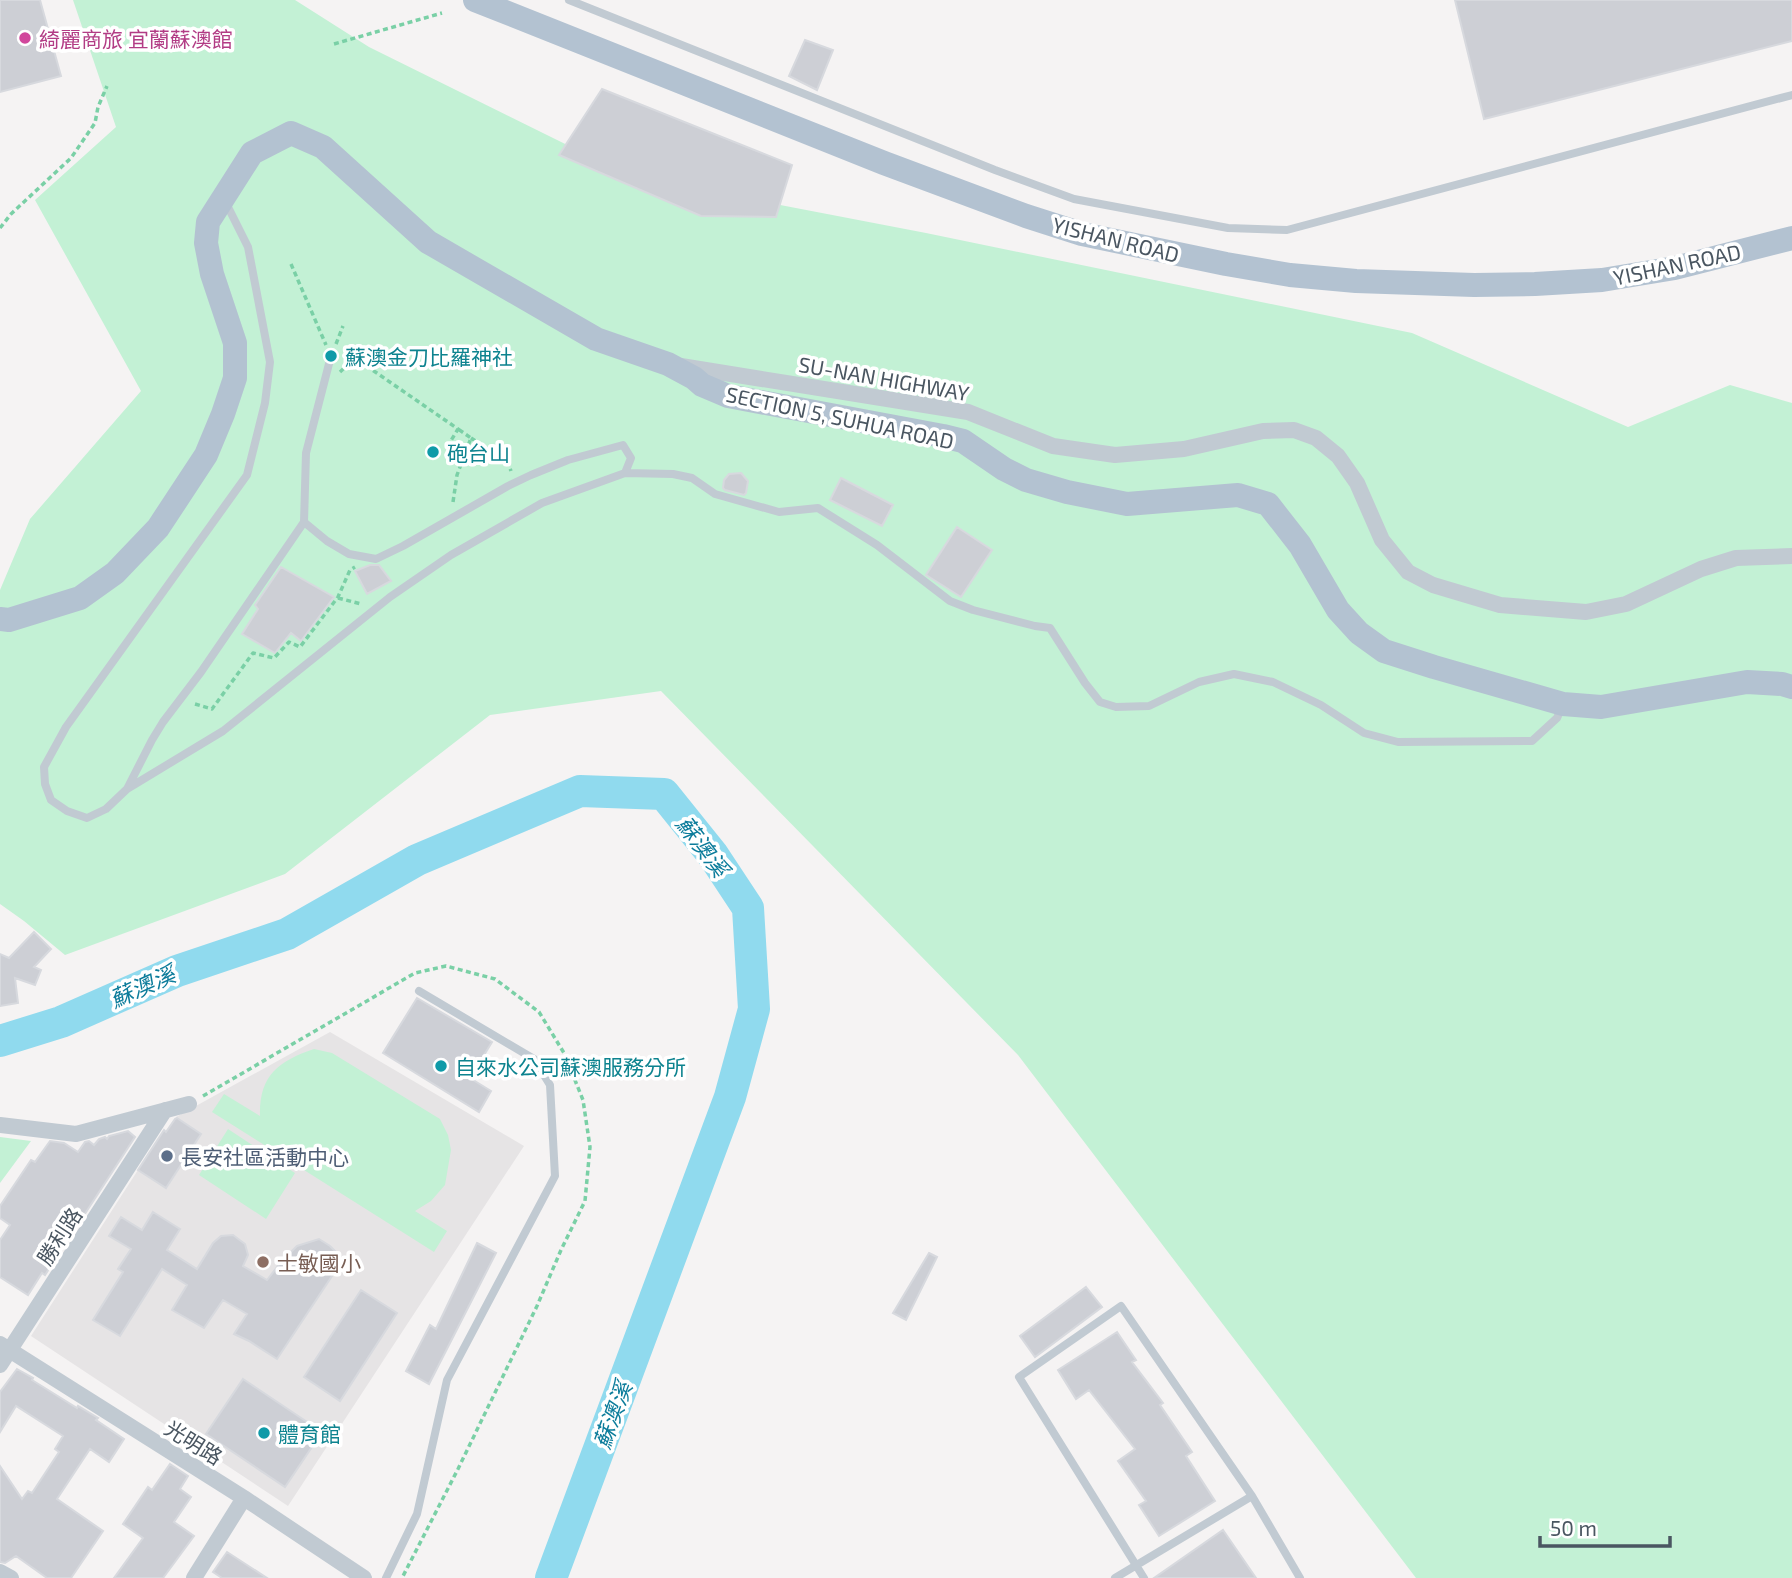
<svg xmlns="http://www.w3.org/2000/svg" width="1792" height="1578" font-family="'Exo 2','Noto Sans TC',sans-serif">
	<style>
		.education { fill: #e6e4e5 }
		.green { fill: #c3f1d5 }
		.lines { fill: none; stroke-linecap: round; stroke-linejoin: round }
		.river { stroke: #90daee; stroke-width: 32 }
		.building { fill: #cdcfd5; stroke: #d7d9de; stroke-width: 2 }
		.path { stroke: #7ad0a6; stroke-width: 3.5; stroke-dasharray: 5 3.5; stroke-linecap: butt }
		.lane { stroke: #c1cad2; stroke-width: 8 }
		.street { stroke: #c1cad2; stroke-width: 16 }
		.primary { stroke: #b3c2d1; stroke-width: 24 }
		.hotel-dot { fill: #d1479c; stroke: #fff; stroke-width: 2.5 }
		.culture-dot { fill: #0f9aa8; stroke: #fff; stroke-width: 2.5 }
		.service-dot { fill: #5c6f8a; stroke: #fff; stroke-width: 2.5 }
		.education-dot { fill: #8d6e63; stroke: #fff; stroke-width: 2.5 }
		.labels { text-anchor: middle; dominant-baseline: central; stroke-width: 7; stroke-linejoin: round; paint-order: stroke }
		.hotel-label { font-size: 21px; fill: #b23c85; stroke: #fff; text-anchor: start }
		.street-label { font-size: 21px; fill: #4a5661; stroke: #fff }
		.culture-label { font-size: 21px; fill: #0d838f; stroke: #fff; text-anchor: start }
		.service-label { font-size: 21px; fill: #4e5e75; stroke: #fff; text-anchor: start }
		.education-label { font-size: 21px; fill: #785e54; stroke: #fff; text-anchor: start }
		.water-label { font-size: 23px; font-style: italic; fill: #0c7c9b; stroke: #fff }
	</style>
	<rect width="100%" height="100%" fill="#f5f3f3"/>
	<!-- education -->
	<path class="education" d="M330,1032L524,1146L288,1506L31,1336L138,1170L167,1188L201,1134L176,1117Z"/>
	<!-- green -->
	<path class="green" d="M73,0H295L369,47L630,176L926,233L1412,333L1628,427L1730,385L1792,403V1578H1416L1018,1055L661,691L490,715L285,874L65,955L24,921L0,904V590L30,519L141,391L35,200L116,127Z
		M314,1049L332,1053L440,1119L448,1135L451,1150L445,1185L431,1201L415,1211L447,1231L434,1252L212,1112L224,1094L260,1116C259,1076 278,1061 314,1049Z
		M228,1129L295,1173L266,1219L199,1175Z
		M0,1137L31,1141L0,1183Z"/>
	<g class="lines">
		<!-- river -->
		<path class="river" d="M0,1041L61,1022L177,971L287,934L417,860L580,791L664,794L713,855L748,908L754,1009L730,1097L551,1578"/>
	</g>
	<!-- building -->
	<path class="building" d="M0,0H40L61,76L0,92Z
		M1455,0H1792V41L1484,119Z
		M805,40L833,50L817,90L789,76Z
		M602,89L792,165L776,217L701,216L559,155Z
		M741,473L748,481L746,493L744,495L725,490L723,488L724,480L729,474Z
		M841,478L893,505L882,526L830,500Z
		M957,527L992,550L961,597L926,575Z
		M370,565H379L391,581L367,594L355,571Z
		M281,567L334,597L301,641L291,633L275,653L242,634L258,609L255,605Z
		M34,932L51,949L34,967L41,970L35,985L15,978L18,1003L0,1006V954L9,958Z
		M417,998L492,1042L470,1078L491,1091L479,1112L383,1053Z
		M177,1118L201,1134L166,1188L138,1170L164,1130L166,1132L175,1119Z
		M128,1131L135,1137L45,1275L42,1273L28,1295L0,1277V1240L10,1225L0,1218V1206L31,1160L35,1162L50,1141L64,1143L78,1152L85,1142L89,1141L94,1145L99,1139L105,1137L107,1139L109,1136Z
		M153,1212L180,1229L167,1250L197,1269L213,1243L221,1236L233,1235L245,1244L248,1255L243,1266L267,1280L281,1262L297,1246L319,1239L330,1246L337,1253L338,1262L336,1270L277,1359L249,1341L234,1334L247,1314L223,1300L204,1328L172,1310L187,1285L162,1269L120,1336L93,1320L123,1272L118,1269L131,1249L109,1236L121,1217L142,1230Z
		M477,1243L496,1253L429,1384L406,1371L430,1325L436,1329Z
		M929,1253L937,1257L906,1320L893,1313Z
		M1086,1287L1102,1307L1035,1357L1020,1336Z
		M361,1290L397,1313L340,1401L304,1377Z
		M1117,1332L1136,1360L1132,1362L1163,1403L1160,1405L1192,1452L1186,1456L1215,1501L1159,1536L1139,1505L1146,1501L1118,1461L1135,1449L1089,1390L1076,1399L1058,1370Z
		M17,1369L33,1378L32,1380L77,1408L78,1406L98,1418L96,1420L124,1439L109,1462L90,1449L57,1499L103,1531L71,1578H47L16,1556L5,1563L0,1562V1466L22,1499L28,1491L32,1493L59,1452L55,1449L63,1436L16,1406L0,1432V1392Z
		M243,1379L322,1432L285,1487L206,1434Z
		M170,1464L188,1476L180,1489L191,1497L174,1522L194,1536L163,1578H114L143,1538L123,1524L148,1487L152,1490Z
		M1223,1530L1256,1578H1154Z
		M227,1552L267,1578H222L213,1572Z"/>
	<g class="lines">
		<!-- path -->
		<path class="path" d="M334,44L442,13
			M0,228L11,214L71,158L95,123L98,107L107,86
			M291,264L326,345
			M336,344L343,326
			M340,372L355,358L458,429L447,447
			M471,438L508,463L511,471
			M453,502L457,475L471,438L458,429
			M338,598L361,604
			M195,704L212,709L253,653L274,658L289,642L300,647L338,597L350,570L355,567
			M203,1096L415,973L446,966L495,979L539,1012L564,1053L583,1100L590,1147L585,1201L561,1250L537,1306L458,1469L402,1578"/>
		<!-- lane -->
		<path class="lane" d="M569,0L995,170L1074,199L1228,228L1287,230L1792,95
			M226,203L248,247L270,362L265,403L247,475L66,727L44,767L45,784L51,800L67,811L87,818L106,809L127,789L223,731L390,597L451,555L542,503L625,473L673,474L692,478L715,494L779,512L818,508L877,545L950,601L973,610L1035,626L1050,628L1085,683L1100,702L1116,707L1149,706L1199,682L1234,674L1273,682L1321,705L1364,733L1398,742L1532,741L1557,718L1562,707
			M304,522L327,541L349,554L376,559L403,546L508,486L531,475L568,460L623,445L631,458L625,473
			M127,789L152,740L163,722L201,672L304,522L306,453L331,356
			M386,1578L417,1514L447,1380L555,1176L550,1085L534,1059L419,991
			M1115,1578L1252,1496
			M1144,1578L1019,1377L1121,1306L1252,1496L1300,1578"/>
		<!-- street -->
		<path class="street" d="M681,366L968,412L1053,446L1115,455L1184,449L1263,431L1294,430L1316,438L1338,456L1357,483L1382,540L1408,572L1433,585L1500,605L1586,612L1626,604L1701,569L1736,558L1792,556
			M0,1125L76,1134L189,1104
			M0,1344L244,1498L364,1578
			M0,1365L165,1110
			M0,1572L11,1578
			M194,1578L244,1498"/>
		<!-- primary -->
		<path class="primary" d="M475,0L884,163L1026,216L1082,234L1226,264L1290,275L1356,281L1474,285L1535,284L1602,280L1675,268L1792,238
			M0,619L9,620L80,598L115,573L158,528L206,455L223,414L235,378V343L212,274L206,243L208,222L252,153L291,133L323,147L428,242L596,339L668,364L694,378L702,385L728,396L943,436L963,441L1004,469L1026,480L1067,492L1127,504L1238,495L1268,504L1300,545L1338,610L1359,633L1384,651L1434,667L1563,704L1601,707L1747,682L1782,684L1792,687"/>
	</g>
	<!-- markers -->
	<circle class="hotel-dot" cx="25" cy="38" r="7"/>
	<g class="culture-dot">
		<circle cx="331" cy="356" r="7"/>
		<circle cx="433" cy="452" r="7"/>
		<circle cx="441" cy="1066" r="7"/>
		<circle cx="264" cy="1433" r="7"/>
	</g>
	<circle class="service-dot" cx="167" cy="1156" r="7"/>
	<circle class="education-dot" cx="263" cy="1262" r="7"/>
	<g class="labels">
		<!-- hotel labels -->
		<g class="hotel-label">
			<text x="39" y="38">綺麗商旅 宜蘭蘇澳館</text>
		</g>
		<!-- street labels -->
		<g class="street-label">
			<text transform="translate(1116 239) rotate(14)">YISHAN ROAD</text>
			<text transform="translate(1677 264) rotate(-12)">YISHAN ROAD</text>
			<text transform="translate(884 378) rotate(10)">SU-NAN HIGHWAY</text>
			<text transform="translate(840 417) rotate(12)">SECTION 5, SUHUA ROAD</text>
			<text transform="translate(59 1236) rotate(-57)">勝利路</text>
			<text transform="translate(194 1442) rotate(32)">光明路</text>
		</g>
		<!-- culture labels -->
		<g class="culture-label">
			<text x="345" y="356">蘇澳金刀比羅神社</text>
			<text x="447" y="452">砲台山</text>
			<text x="455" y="1066">自來水公司蘇澳服務分所</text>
			<text x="278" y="1433">體育館</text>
		</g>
		<!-- service labels -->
		<g class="service-label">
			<text x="181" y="1156">長安社區活動中心</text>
		</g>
		<!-- education labels -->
		<g class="education-label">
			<text x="277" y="1262">士敏國小</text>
		</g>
		<!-- water labels -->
		<g class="water-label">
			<text transform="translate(703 846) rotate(53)">蘇澳溪</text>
			<text transform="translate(142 986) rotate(-24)">蘇澳溪</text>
			<text transform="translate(612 1415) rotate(-70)">蘇澳溪</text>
		</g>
	</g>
	<!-- scale -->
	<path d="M1540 1536v10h130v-10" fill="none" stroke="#4a5661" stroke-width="3.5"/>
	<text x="1550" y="1536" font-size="21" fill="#4a5661" stroke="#ffffff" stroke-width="5" paint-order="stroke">50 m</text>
</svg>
